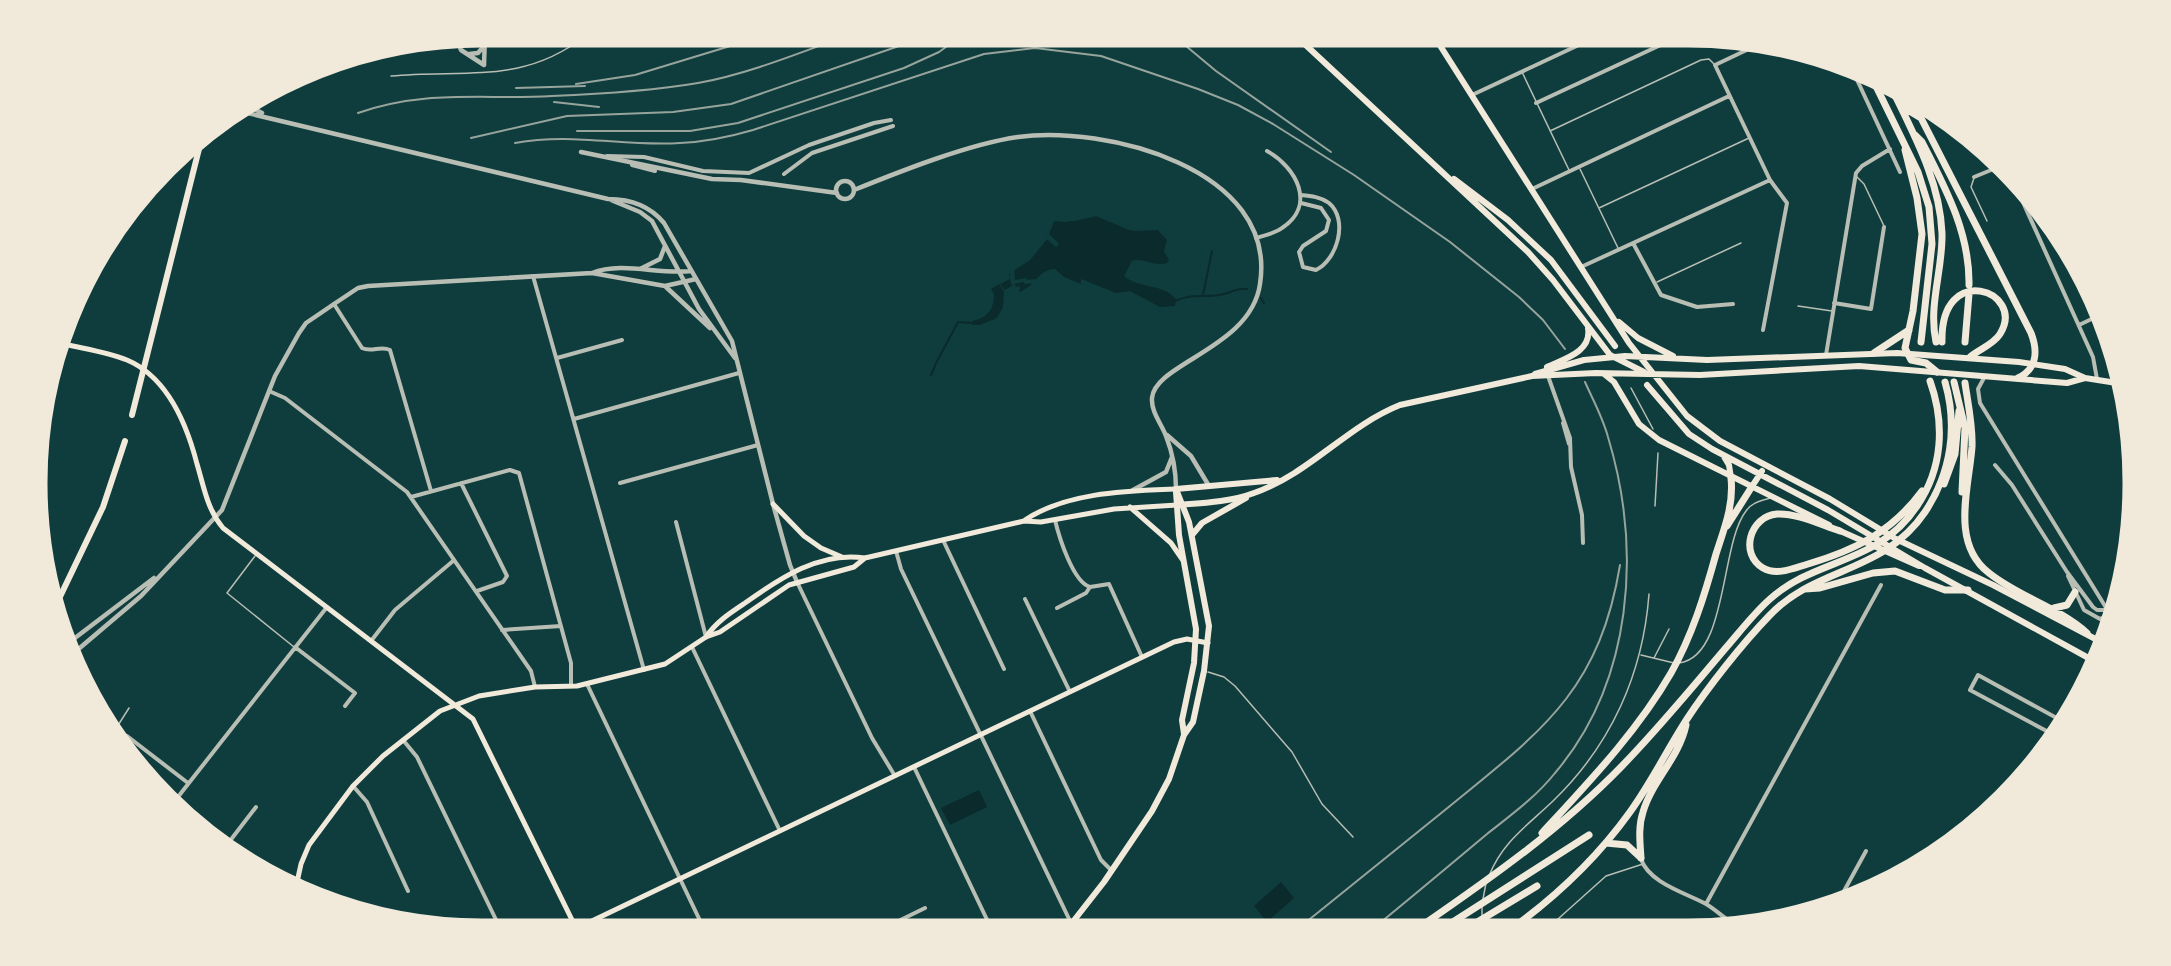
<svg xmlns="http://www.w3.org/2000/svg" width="2171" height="966" font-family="'Exo 2',sans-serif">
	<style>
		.water { fill: #0a2a2b }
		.pier { fill: #0f3d3e }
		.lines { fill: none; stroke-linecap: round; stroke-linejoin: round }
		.stream { stroke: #0a2a2b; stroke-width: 2 }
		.service { stroke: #b8beb3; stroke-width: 1.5 }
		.minor { stroke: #b8beb3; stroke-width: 4 }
		.tertiary { stroke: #b8beb3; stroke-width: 4.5 }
		.secondary { stroke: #f1e9da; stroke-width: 5 }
		.primary { stroke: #f1e9da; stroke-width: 6 }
		.motorway { stroke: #f1e9da; stroke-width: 7 }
		.rail { stroke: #97a49c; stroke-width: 2 }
		.rim { fill: none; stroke: #f1e9da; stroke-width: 3 }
	</style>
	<rect width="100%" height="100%" fill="#0f3d3e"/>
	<!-- water -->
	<path class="water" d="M1096,216L1129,230H1158L1168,240L1164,251L1169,260L1167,263C1155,268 1144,257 1132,261L1124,276C1139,289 1162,283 1176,299L1175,306L1160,307L1130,291L1116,293L1081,279V284L1064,277L1055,269C1037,270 1035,287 1019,292L1020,286L1016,287L1015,284L1005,290L1000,284L1010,279L1009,274L1030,260L1047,239L1056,247L1059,244L1049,234L1054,221L1066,222Z
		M999,284L1004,291L1003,307L997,318L980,325H972V321C988,318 994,309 994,294L991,289Z
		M979,790L987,807L950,825L941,808Z
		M1281,882L1294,898L1267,922L1254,906Z"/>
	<!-- pier -->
	<path class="pier" d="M1096,213L1135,228L1161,229L1170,239L1168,250L1172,259L1170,261L1164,251L1167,240L1158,230L1134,231L1096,216L1075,221H1054L1049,234L1059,244L1056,247L1047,239L1030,260L1014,269L1015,280L1026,278L1027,280L1035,279L1036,283L1025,284L1023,282L1011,285L1009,269L1037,249L1047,236L1052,218H1075Z"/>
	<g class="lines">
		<!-- stream -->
		<path class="stream" d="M1203,295L1212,251
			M1261,298L1264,303
			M1175,301C1195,292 1206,299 1224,294C1233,292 1237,287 1247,289
			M935,365L958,322L972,323
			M931,375L935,366"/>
		<!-- service -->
		<path class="service" d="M573,46L601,36
			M1522,72L1569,170
			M391,76C464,69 523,85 585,36
			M1550,131L1701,60L1709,59L1714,64
			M1580,169L1618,248
			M1856,176L1864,184L1884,226
			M1974,178L1971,187L1987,221
			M1599,208L1749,138
			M1657,282L1741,243
			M1798,306L1832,311
			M1631,388L1653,429
			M1655,506L1658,453
			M255,556L227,593L294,647
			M1641,655L1674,663
			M1654,658L1669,629
			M1679,663C1728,657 1720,544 1746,511C1752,502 1761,501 1770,498
			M1208,672L1224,677L1235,686L1292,752L1322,804L1353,837
			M115,730L129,708
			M1489,876C1502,842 1528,825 1553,801C1611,745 1643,674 1649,594
			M1483,899L1486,883
			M1482,917V907
			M1549,927L1606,876L1643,864"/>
		<!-- minor -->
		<path class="minor" d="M1753,47L1715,65L1770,180L1787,203L1763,330
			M1852,69L1900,172
			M1472,95L1598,36
			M1536,103L1680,36
			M607,156L644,157L703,171L749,173L809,145L874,123L891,120
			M632,165L655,171
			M784,174L812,153L893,126
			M1974,177L2001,166
			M2012,178L2093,357L2097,379
			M1532,189L1729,96
			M1301,195C1311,196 1321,197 1329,203C1349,220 1337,260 1316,270L1303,267L1299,252L1303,246L1326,231L1329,220L1321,208L1301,203
			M1256,238C1265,235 1274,234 1282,228C1317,205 1296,167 1267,151
			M1633,243L1661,295L1697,307L1733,304
			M1581,267L1770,180
			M533,276L644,670
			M1834,303L1871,309L1884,227
			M334,304L362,348C372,353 380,345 390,350L431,491
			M2079,325L2100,315
			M1826,355L1856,173L1862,166L1890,149
			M557,358L622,340
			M1548,376L1570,438L1571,467L1582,515L1583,543
			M1985,376L1978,389L1980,403L2113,619
			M269,391L285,398L407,492L531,671L535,687
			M574,419L739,373
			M1563,423L1569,444
			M1995,465L2012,485L2067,572L2093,607L2097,610H2108
			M461,483L507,576L503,582L477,591
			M620,483L758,445
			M411,497L510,470L519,473L571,663V686
			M1055,520C1059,537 1073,582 1090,587L1109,584L1142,657
			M676,522L706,637
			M943,540L1004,669
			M896,551L901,569L1071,923
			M2068,576L2084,610L2100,619L2111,615
			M797,582L872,738L895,776
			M1025,599L1070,692
			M1057,608L1086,593L1090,587
			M502,630L561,626
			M371,641L395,610L453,561
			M295,647L355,693L345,706
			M692,647L780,831
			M587,684L704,929
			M1030,711L1101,860L1112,871
			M117,732L127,736L188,783
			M2056,736L1970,690L1978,675L2064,722
			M403,740L417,757L501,930
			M914,767L991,928
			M353,786L367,802L408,891
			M174,802L327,607
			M226,846L256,807
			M1641,859C1649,883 1686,893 1706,904C1715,909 1726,920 1737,926
			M1838,902L1866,851
			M1706,904L1881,585
			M882,929L925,908"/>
		<!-- tertiary -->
		<path class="tertiary" d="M457,40L461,50L484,65
			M469,54L478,53L484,46
			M484,65L485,36
			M247,105L262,113
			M239,111L608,199C630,199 650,206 664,223L732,341L773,504L790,565L797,582
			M581,152L712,179L741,180L837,193
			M836 190a9 9 0 1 1 18 0a9 9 0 1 1-18 0Z
			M854,190C901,171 969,144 1018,137C1104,125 1278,168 1260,284C1251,348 1155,363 1152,398C1151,412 1161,423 1166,436C1173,454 1176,469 1176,489
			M611,200L640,212L652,221L699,309L735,358
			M640,269L660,259L665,246
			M592,273C622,261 659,275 691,271
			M666,287L710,328
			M1167,435L1191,456L1209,486
			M1133,490L1166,472L1172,457
			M71,641L154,578
			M75,652L141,596L222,510L275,376L299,333L306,323L334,304L358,288L368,286L592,273L665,286L696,279"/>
		<!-- secondary -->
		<path class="secondary" d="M64,344C85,349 107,352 127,360C167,377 187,425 197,464C204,487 207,509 223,528L473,719L577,930
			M773,504L804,536L821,548L842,557
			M1130,507L1171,543L1182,559
			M1025,520C1067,492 1127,491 1176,489
			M706,637C716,622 730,613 745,603C780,578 820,551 865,558L1024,521L1041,522L1114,509L1177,505
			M296,887L301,864L309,845L353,786L383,756L440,711L479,696L535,687L577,686L665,664L706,637L720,632L789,585L854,567L865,558
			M573,930L1174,642L1187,639L1208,643"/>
		<!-- primary -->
		<path class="primary" d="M1296,36L1528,252L1553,280L1610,355L1644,372
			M1434,36L1629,343L1687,416L1720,441L1830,499L1896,539L1993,585L2103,643
			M1454,179L1508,220L1551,260L1615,346
			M1619,322L1638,338L1673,356
			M1547,367C1564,359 1592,352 1588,328
			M1535,374L1584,360L1625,356L1707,360L1897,353L2019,362L2065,369L2085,378L2123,384
			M1604,374L1614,382L1639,424L1659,440L1829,525
			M1647,385L1689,434L1712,449L1828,510L1925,568L2094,661
			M132,415L202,137
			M1723,455L1729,465L1731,478
			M1751,488L1762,471
			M1176,489L1277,480
			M1176,492L1179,535L1196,629L1194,663L1182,720L1184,734
			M1177,505C1203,503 1230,502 1254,493C1309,474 1347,426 1400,405L1532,376L1596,373L1700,375L1859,366L2067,383L2085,378
			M1838,530L1919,566
			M1192,535L1202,523L1246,498
			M57,603L103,507L125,441
			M1068,928L1104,882L1152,811L1169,779L1184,735L1193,722L1204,671L1209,626L1189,522L1176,489"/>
		<!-- motorway -->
		<path class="motorway" d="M1872,78L1918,172L1929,207L1932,244L1921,342
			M1891,87C1913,133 1940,181 1942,233C1943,270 1928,305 1936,342
			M1901,106L1921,118L2031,333C2038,351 2037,369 2018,378
			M1915,135L1922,142C1945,187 1970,233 1969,285
			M1905,150L1917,198L1922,234L1913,311L1905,348L1911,360L1926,363L1937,372
			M1942,342C1940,260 2027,291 2000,334C1993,345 1979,349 1970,357
			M1965,342L1969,294
			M1874,353L1909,330
			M1954,382L1965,428L1962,492
			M1965,383C1968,404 1973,426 1972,447C1969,488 1950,543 1989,573C2019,597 2058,607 2087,633
			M1944,484L1955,454L1959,411
			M1727,526L1751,488
			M1840,531C1821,525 1797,513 1777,514C1750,516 1739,554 1763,568C1777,576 1794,568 1808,564C1855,550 1892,532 1922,491
			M1805,589L1820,588L1873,573L1895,571L1945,590H1968
			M2054,608L2067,605L2075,592
			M1542,833C1588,783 1637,732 1671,673C1692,636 1705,594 1716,554C1724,529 1734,505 1731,478
			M1606,843L1627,845L1641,858
			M1641,858C1640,842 1638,827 1643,812C1652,781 1679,758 1686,725
			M1420,927C1491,878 1562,828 1622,766C1658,729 1691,689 1724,650C1739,633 1753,614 1770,599C1817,557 1878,565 1917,506C1943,468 1945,423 1930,381
			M1445,927L1589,835
			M1469,927L1537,886
			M1514,927C1559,894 1597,858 1630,812C1651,783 1667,750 1687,719C1708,687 1742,644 1769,616C1816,566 1883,574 1925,512C1951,473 1958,427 1945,382"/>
		<!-- rail -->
		<path class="rail" d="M1174,36L1216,71L1331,152
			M576,84L635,75L763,36
			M516,88L585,86
			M554,102L599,107
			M358,113C427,89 483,100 552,96C601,94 651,91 698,83C748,74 799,53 846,36
			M577,131H690L738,123L904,68L939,52L961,36
			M471,138L567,116L673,112L731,104L928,36
			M515,143C573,132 624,147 680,143C705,142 729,137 753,130L984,54L1035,48L1101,56L1198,89L1238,105L1273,124L1354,175L1450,242L1519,297L1543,320L1565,349
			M49,582L50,579
			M1300,927C1348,888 1397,849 1445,810C1539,733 1599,693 1620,565
			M1375,927C1413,896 1450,865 1487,834C1511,815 1536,797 1555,773C1633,681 1642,550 1608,437C1603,418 1593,400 1585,382"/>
	</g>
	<!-- crop -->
	<path d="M0 0H2171V966H0ZM482 46H1688A436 436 0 0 1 2124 482V484A436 436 0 0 1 1688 920H482A436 436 0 0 1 46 484V482A436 436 0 0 1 482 46Z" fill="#f1e9da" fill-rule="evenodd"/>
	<path class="rim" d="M482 46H1688A436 436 0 0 1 2124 482V484A436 436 0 0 1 1688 920H482A436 436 0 0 1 46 484V482A436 436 0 0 1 482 46Z"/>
</svg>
